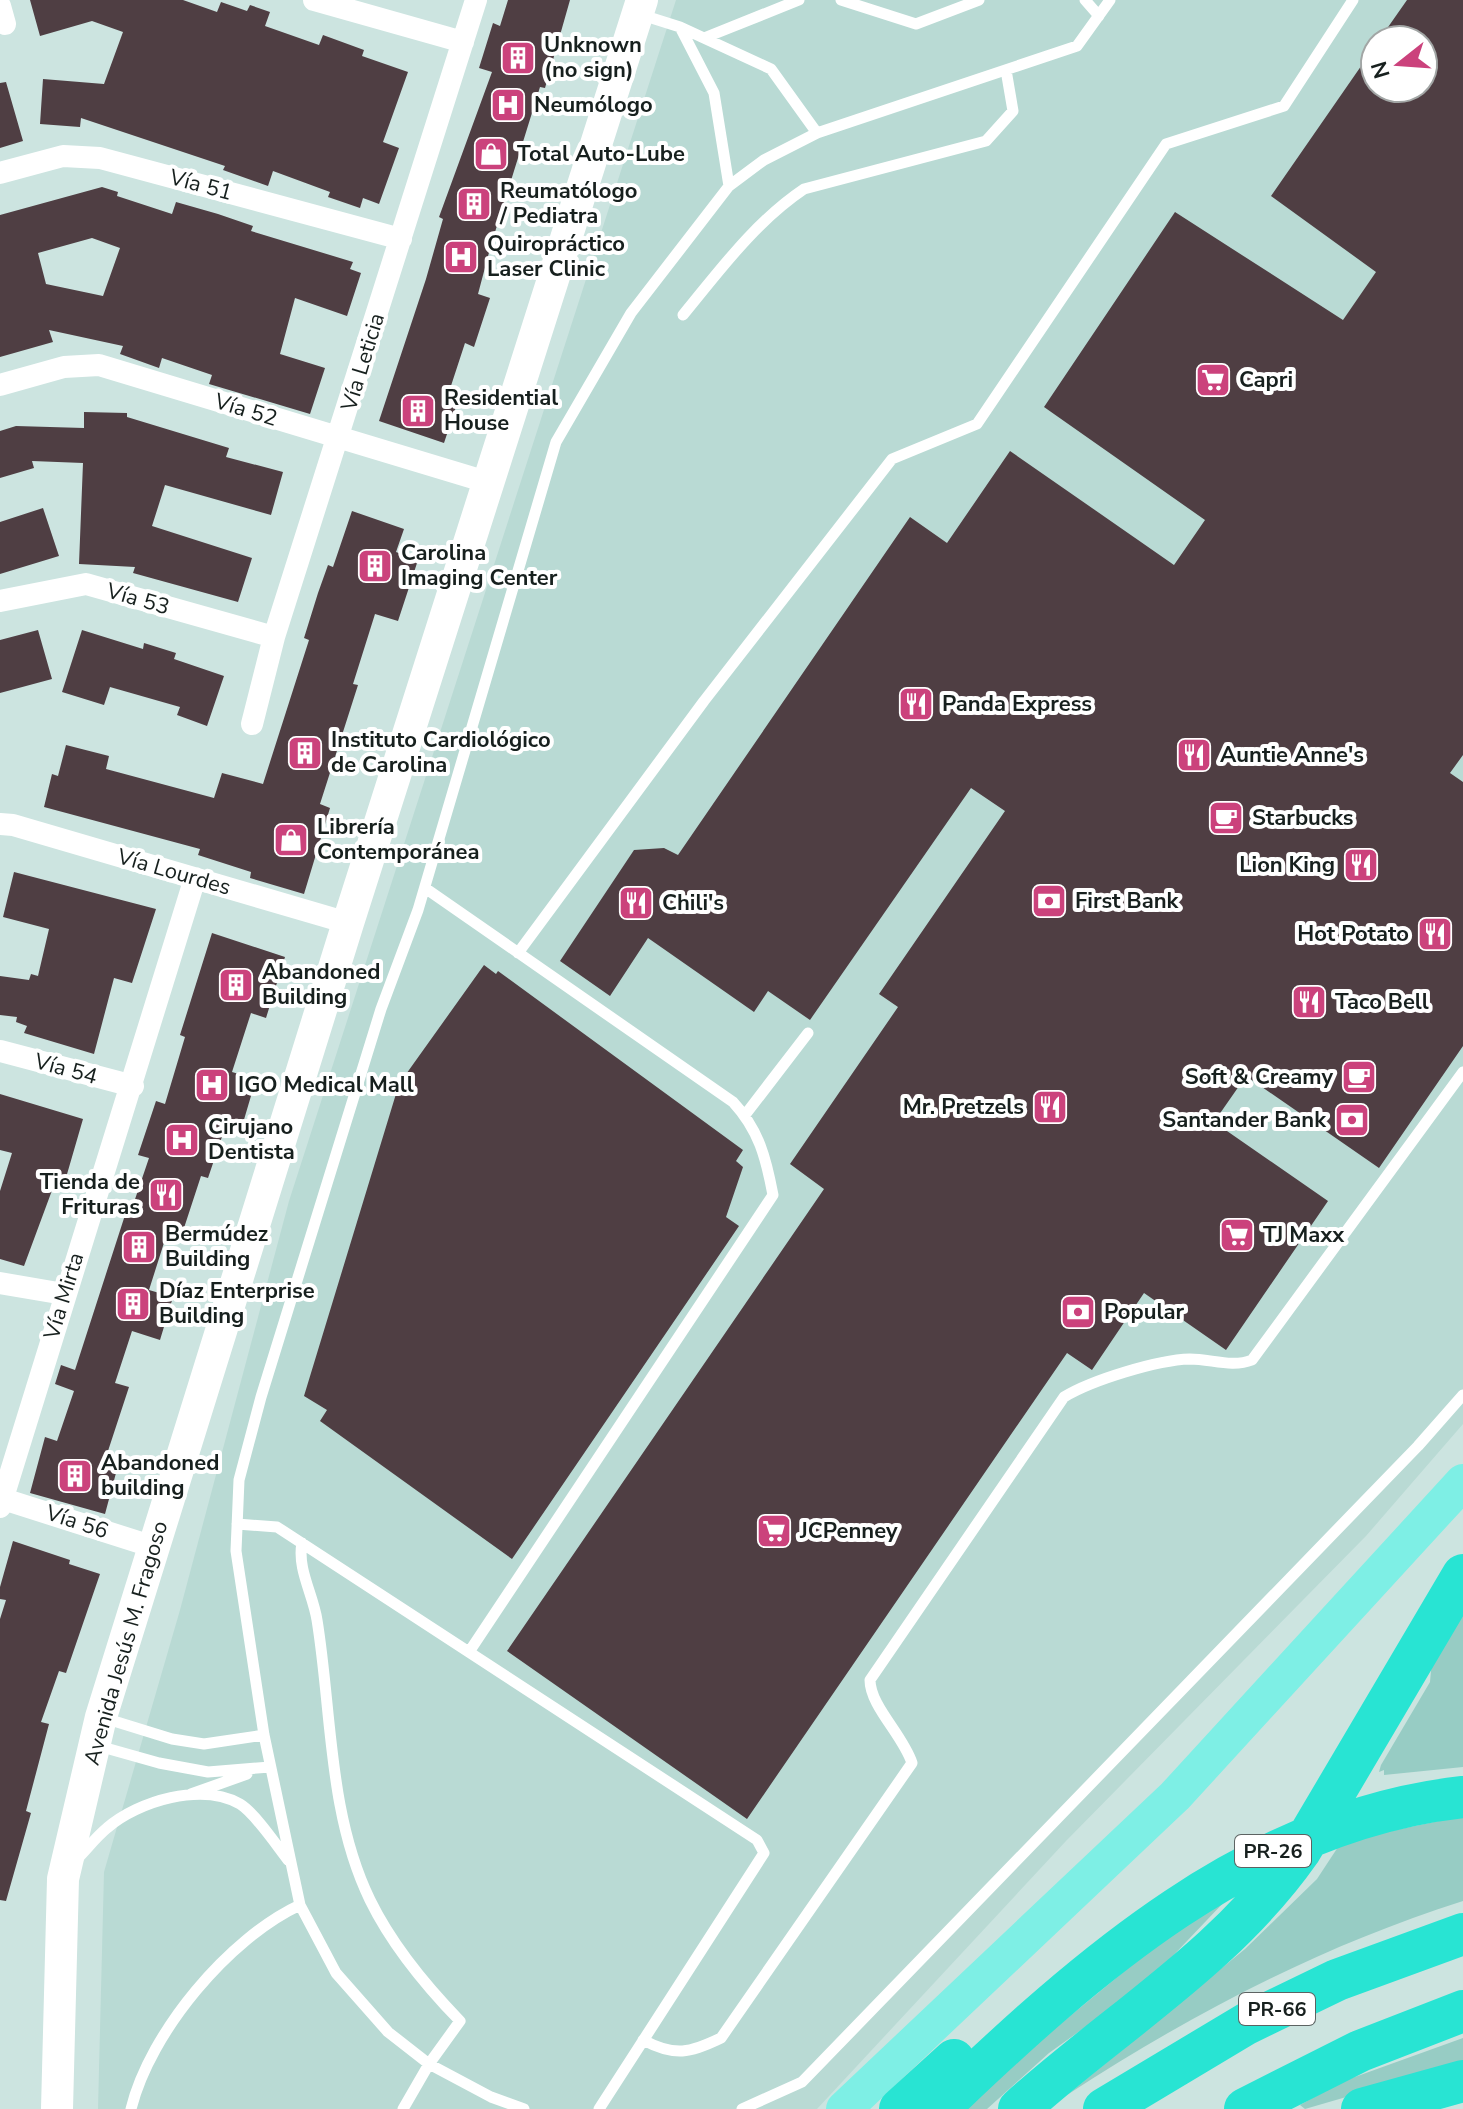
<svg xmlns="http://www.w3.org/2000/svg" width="1463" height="2109" font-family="'Nunito Sans',sans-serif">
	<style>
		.built { fill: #b9dad4; fill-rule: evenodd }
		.green { fill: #97ccc4 }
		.building { fill: #4f3e43; fill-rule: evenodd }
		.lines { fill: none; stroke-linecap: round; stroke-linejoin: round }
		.lane { stroke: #fff; stroke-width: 11 }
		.street { stroke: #fff; stroke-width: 22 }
		.secondary { stroke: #fff; stroke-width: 32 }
		.primary { stroke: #7eefe5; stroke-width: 36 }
		.highway { stroke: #28e4d3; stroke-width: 42 }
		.labels { text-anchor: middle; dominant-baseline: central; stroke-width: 8; stroke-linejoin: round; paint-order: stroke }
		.shield { fill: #fff; stroke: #5d6362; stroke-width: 2 }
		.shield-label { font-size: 20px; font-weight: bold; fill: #17201e }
		.poi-label { font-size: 22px; font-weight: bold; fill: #17201e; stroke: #fff; text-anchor: start }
		.street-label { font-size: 22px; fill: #17201e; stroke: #fff }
	</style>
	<rect width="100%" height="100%" fill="#cce4e0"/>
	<!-- built -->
	<path class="built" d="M676,0H1463V1424L1366,1536L1066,1841L817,2109H98L104,1872L180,1610L289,1201ZM1375,40H1423V88H1375Z"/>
	<!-- green -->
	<path class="green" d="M1463,1604V1767L1384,1775V1770L1379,1772L1381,1765L1430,1682L1432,1660Z
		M1463,1816V1901C1319,1947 1193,2013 1067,2095L1245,1949L1317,1879L1338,1847L1362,1837Z
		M1226,1900L1148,1982L1049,2053L987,2109H957L1160,1942Z
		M1463,2038V2063L1305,2109L1300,2105L1341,2082Z"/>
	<!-- building -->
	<path class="building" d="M30,0H183L217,12L221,2L247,11L250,5L270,12L265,26L319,45L323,35L364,50L362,56L408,72L383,142L399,148L379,204L363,198L360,208L328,197L330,192L273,171L268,186L223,170L225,166L81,118L80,127L40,124L43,79L104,84L123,32L92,21L40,36Z
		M508,0H570L545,88L540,87L491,245L478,294L490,298L474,347L465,343L447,398L458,401L444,443L379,421L426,279L443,219L439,217L492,72L479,68L493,23L500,26Z
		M1407,0H1463V755L1450,773L1463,782V1046L1379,1168L1246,1076L1214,1122L1328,1201L1226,1350L1144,1293L1092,1370L1067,1353L747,1819L507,1651L824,1189L790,1164L898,1007L879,994L1005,811L971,788L810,1020L768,991L754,1012L648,938L610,996L560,961L634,850L664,848L678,855L910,517L947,543L1010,451L1174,565L1205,520L1044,407L1175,212L1343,320L1376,272L1271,196L1375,46V88H1423V40H1379Z
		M6,82L23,141L0,148V83Z
		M102,187L118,192L117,196L172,214L176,202L218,214L253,226L251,231L353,262L350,269L361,273L347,316L295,298L280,354L325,368L310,414L209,384L212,375L162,358L159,368L120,354L123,346L49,330L53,342L0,357V215ZM92,238L120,248L103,296L46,284L38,253Z
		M84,412L127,413V417L229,448L226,457L283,472L271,515L165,485L152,526L252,558L238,602L133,573L135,567L79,564L83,463L32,461L34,468L0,478V431L16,426L84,428Z
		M43,508L59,556L0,574V522Z
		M352,511L404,529L396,552L418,560L398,621L375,614L353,684L358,685L320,804L330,808L304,894L250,878L251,872L198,855L200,849L44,807L52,774L58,776L66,745L109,756L106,769L214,798L222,773L263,784L309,640L304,638L318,593L328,565L333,567Z
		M38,630L52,679L0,693V640Z
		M82,630L143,649L144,643L176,653L174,659L224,676L207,726L177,715L180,707L110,687L104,705L62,692Z
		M14,872L156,909L132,983L114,978L94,1054L24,1033L27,1026L16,1022L17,1017L0,1015V976L29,980L31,974L38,976L49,929L3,917Z
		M212,933L285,957L266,1018L251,1013L232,1072L256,1079L243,1123L228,1119L208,1178L201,1176L183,1231L169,1227L149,1290L173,1297L160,1340L132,1331L115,1383L129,1387L107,1454L120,1458L105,1514L30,1493L45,1437L57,1441L74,1391L55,1384L61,1365L75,1370L126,1212L130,1214L149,1158L138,1155L156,1101L165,1104L185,1037L180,1035Z
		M484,965L496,974L498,971L743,1150L736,1161L743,1167L726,1217L739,1226L512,1559L320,1421L327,1410L304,1396L399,1084Z
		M0,1094L83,1119L63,1188L54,1185L24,1266L0,1259V1191L12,1153L0,1150Z
		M13,1541L70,1560L69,1564L100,1574L66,1673L59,1671L41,1722L49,1724L26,1811L31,1813L6,1901L0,1900V1619L6,1600L0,1599V1587Z"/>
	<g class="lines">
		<!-- lane -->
		<path class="lane" d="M841,0L916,24L979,0
			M1085,0L1099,16
			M642,15L680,27L771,69L817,133
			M680,27L714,93L729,186
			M704,38L799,0
			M683,315C720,270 755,222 804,189L986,141L1013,111L1006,70
			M425,888L733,1102C759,1130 766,1158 773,1195L469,1652
			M518,953L704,701L892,459L977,424L1166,144L1284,106L1353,0
			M745,1115L808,1033
			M237,1524L277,1527L757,1840L764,1853L599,2109
			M302,1543C297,1569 313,1594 317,1620C332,1712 328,1814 370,1900C392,1945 425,1985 460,2021L429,2064L403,2109
			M104,1718L172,1739L204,1744L264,1735
			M95,1745L159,1763L208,1772L270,1767
			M191,1794L247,1774
			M77,1859C87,1849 96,1837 107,1828C138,1801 202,1782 240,1804C255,1813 277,1846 288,1860
			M643,2040C675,2057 690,2053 721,2038L912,1763C903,1735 870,1706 870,1680L1064,1397C1092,1380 1157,1360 1190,1359C1211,1359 1232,1368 1252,1360L1463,1072
			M131,2109C150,2032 229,1938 300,1905
			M524,2109L491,2097L429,2064L388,2032L336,1973L300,1905L264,1735L236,1551L239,1480L261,1397L381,1009L418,910L556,442L631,313L729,186L764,160L817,133L1077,46L1110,0
			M742,2109L802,2082L1418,1446L1463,1395"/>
		<!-- street -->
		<path class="street" d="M314,0L463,42
			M0,6L5,24
			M0,173L63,156L100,158L401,239
			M0,385L64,367L99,365L490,483
			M0,601L86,584L274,637
			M252,724L274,637L476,0
			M0,824L13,825L348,923
			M0,1051L133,1086
			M0,1283L64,1294
			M0,1498L154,1547
			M0,1507L195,878"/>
		<!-- secondary -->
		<path class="secondary" d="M57,2109L63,1879L101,1717L348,923L642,0"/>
		<!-- primary -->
		<path class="primary" d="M844,2109L1175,1796L1463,1482"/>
		<!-- highway -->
		<path class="highway" d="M900,2109L954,2060
			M938,2109C1086,1967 1251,1820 1463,1797
			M1019,2109C1114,2023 1225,1958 1300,1851L1463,1575
			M1104,2109L1246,2024L1337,1980L1463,1934
			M1245,2109L1360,2051L1463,2011
			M1362,2109L1463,2081"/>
	</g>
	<!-- icons -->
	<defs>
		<g id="building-square" transform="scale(1.8)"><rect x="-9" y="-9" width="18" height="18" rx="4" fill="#cb427c" stroke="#fff"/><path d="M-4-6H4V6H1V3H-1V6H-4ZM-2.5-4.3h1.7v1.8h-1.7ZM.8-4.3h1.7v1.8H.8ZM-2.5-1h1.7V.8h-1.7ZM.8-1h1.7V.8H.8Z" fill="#fff"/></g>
		<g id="hospital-square" transform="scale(1.8)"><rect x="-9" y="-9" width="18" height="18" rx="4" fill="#cb427c" stroke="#fff"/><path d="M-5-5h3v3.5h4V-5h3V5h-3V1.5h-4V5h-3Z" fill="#fff"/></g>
		<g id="shop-square" transform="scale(1.8)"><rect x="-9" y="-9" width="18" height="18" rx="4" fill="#cb427c" stroke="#fff"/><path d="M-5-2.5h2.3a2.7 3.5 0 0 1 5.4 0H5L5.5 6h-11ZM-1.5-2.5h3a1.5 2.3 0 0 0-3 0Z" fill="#fff"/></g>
		<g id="supermarket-square" transform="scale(1.8)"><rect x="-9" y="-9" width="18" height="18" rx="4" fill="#cb427c" stroke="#fff"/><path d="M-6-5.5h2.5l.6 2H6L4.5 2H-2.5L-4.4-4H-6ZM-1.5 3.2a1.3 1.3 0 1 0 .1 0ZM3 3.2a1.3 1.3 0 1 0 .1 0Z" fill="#fff"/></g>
		<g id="restaurant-square" transform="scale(1.8)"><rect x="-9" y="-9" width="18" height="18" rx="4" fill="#cb427c" stroke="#fff"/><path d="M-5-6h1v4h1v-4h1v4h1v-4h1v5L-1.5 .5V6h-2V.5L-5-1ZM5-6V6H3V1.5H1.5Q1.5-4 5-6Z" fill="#fff"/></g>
		<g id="cafe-square" transform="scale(1.8)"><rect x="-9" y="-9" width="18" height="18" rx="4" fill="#cb427c" stroke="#fff"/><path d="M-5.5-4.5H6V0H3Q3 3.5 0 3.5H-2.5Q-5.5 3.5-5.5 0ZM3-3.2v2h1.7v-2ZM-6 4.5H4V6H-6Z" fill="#fff"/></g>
		<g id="bank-square" transform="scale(1.8)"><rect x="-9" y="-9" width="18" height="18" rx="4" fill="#cb427c" stroke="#fff"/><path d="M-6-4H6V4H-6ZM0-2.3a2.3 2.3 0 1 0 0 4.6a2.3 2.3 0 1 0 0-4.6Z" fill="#fff"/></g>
	</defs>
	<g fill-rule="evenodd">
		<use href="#building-square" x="518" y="58"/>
		<use href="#hospital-square" x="508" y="105"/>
		<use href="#shop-square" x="491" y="154"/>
		<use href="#building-square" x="474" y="204"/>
		<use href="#hospital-square" x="461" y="257"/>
		<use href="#supermarket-square" x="1213" y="380"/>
		<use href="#building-square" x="418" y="411"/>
		<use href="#building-square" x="375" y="566"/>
		<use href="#restaurant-square" x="916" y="704"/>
		<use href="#building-square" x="305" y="753"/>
		<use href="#restaurant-square" x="1194" y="755"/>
		<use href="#cafe-square" x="1226" y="818"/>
		<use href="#shop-square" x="291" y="840"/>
		<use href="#restaurant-square" x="1361" y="865"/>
		<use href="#bank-square" x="1049" y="901"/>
		<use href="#restaurant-square" x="636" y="903"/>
		<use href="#restaurant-square" x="1435" y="934"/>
		<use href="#building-square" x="236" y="985"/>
		<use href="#restaurant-square" x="1309" y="1002"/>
		<use href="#cafe-square" x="1359" y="1077"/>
		<use href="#hospital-square" x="212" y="1085"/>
		<use href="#restaurant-square" x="1050" y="1107"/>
		<use href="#bank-square" x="1352" y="1120"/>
		<use href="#hospital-square" x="182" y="1140"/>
		<use href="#restaurant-square" x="166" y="1195"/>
		<use href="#supermarket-square" x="1237" y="1235"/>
		<use href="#building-square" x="139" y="1247"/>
		<use href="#building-square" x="133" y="1304"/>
		<use href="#bank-square" x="1078" y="1312"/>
		<use href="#building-square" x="75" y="1476"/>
		<use href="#supermarket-square" x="774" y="1531"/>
	</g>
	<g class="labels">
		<!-- shield labels -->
		<g class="shield">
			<rect x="1235" y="1835" width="76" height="32" rx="6"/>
			<rect x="1239" y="1993" width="76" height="32" rx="6"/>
		</g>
		<g class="shield-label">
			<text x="1273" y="1851">PR-26</text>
			<text x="1277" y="2009">PR-66</text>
		</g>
		<!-- poi labels -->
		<g class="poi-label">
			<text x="544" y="45">Unknown<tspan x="544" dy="25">(no sign)</tspan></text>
			<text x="534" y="105">Neumólogo</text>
			<text x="517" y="154">Total Auto-Lube</text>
			<text x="500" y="191">Reumatólogo<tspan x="500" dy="25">/ Pediatra</tspan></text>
			<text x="487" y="244">Quiropráctico<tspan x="487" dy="25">Laser Clinic</tspan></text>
			<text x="1239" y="380">Capri</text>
			<text x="444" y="398">Residential<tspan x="444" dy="25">House</tspan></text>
			<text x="401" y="553">Carolina<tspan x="401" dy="25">Imaging Center</tspan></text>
			<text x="942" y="704">Panda Express</text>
			<text x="331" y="740">Instituto Cardiológico<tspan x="331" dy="25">de Carolina</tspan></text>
			<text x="1220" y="755">Auntie Anne's</text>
			<text x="1252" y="818">Starbucks</text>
			<text x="317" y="827">Librería<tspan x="317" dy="25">Contemporánea</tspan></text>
			<text x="1335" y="865" text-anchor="end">Lion King</text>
			<text x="1075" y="901">First Bank</text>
			<text x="662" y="903">Chili's</text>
			<text x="1409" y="934" text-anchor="end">Hot Potato</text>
			<text x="262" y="972">Abandoned<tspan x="262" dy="25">Building</tspan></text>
			<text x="1335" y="1002">Taco Bell</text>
			<text x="1333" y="1077" text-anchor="end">Soft &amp; Creamy</text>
			<text x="238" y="1085">IGO Medical Mall</text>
			<text x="1024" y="1107" text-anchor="end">Mr. Pretzels</text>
			<text x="1326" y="1120" text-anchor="end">Santander Bank</text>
			<text x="208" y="1127">Cirujano<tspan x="208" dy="25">Dentista</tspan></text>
			<text x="140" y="1182" text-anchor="end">Tienda de<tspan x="140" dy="25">Frituras</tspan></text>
			<text x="165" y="1234">Bermúdez<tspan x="165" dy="25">Building</tspan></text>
			<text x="1263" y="1235">TJ Maxx</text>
			<text x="159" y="1291">Díaz Enterprise<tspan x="159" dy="25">Building</tspan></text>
			<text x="1104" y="1312">Popular</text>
			<text x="101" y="1463">Abandoned<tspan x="101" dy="25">building</tspan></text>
			<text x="800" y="1531">JCPenney</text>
		</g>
		<!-- street labels -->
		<g class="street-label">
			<text transform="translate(201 185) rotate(15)">Vía 51</text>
			<text transform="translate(363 362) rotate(-73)">Vía Leticia</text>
			<text transform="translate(246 410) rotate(17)">Vía 52</text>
			<text transform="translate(138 599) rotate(16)">Vía 53</text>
			<text transform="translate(174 872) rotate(16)">Vía Lourdes</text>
			<text transform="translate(66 1069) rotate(15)">Vía 54</text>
			<text transform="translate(64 1296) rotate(-73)">Vía Mirta</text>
			<text transform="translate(77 1522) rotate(18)">Vía 56</text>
			<text transform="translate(126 1643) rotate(-74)">Avenida Jesús M. Fragoso</text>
		</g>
	</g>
	<!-- north arrow -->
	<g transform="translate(1399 64) rotate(253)"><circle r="38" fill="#ffffff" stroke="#a2a6a5" stroke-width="2"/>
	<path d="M0-6L14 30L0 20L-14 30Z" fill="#cb427c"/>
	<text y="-12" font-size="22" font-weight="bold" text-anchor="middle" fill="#17201e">N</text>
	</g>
</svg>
